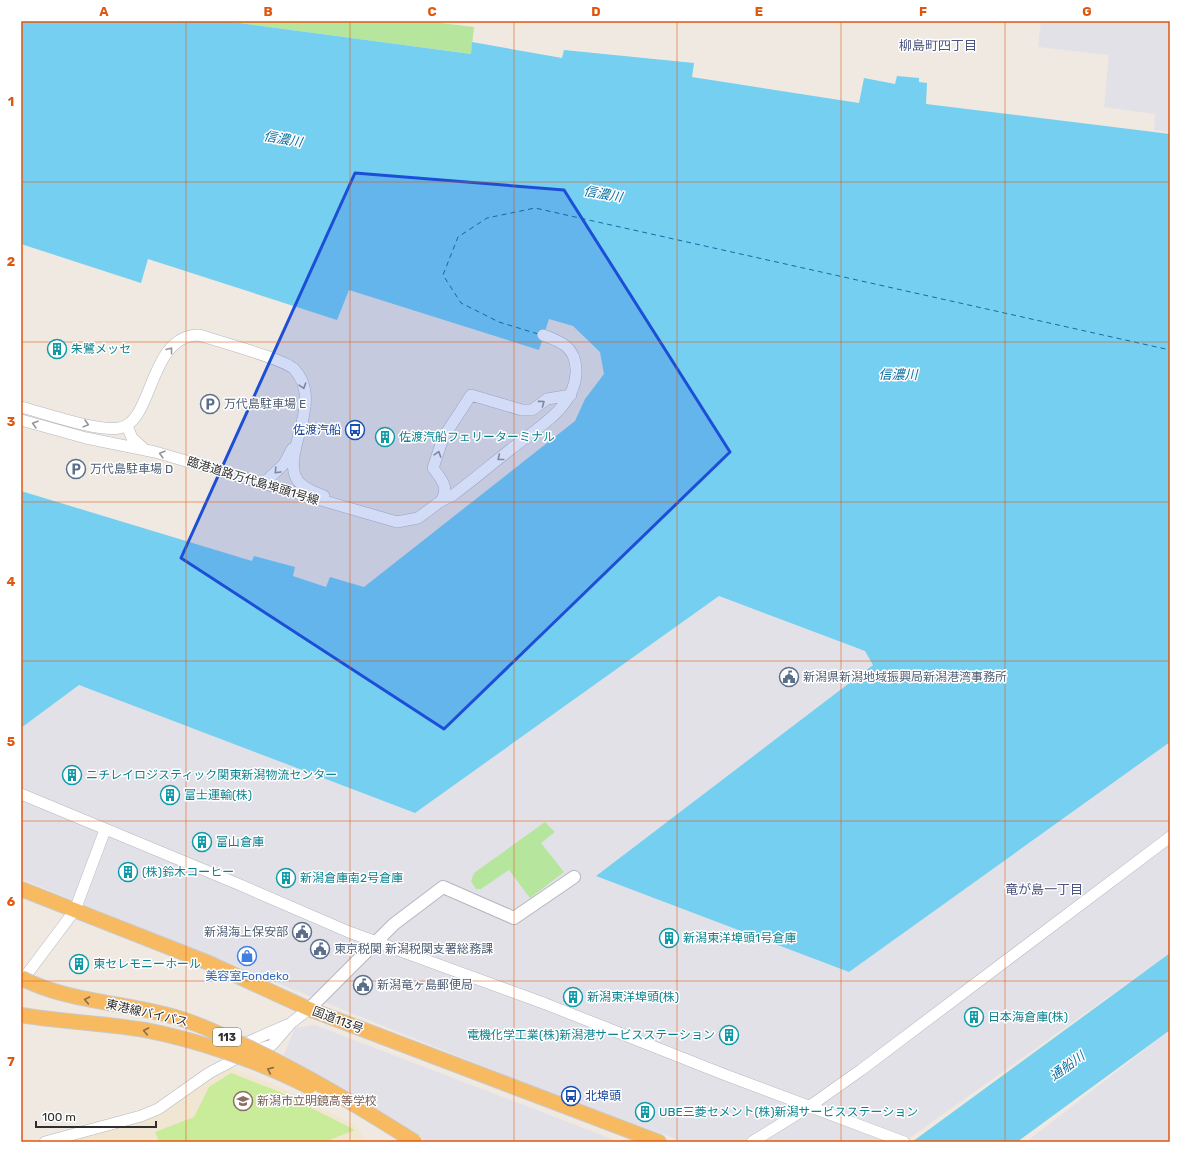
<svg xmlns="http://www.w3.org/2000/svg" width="1191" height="1163" font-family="Rubik,'Noto Sans JP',sans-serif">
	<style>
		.industrial { fill: #e3e1e8 }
		.education { fill: #f0e6d1 }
		.green { fill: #b6e59e }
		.pitch { fill: #c9ec9a }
		.water { fill: #75cff0 }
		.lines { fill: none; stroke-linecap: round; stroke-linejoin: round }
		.ferry { stroke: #0d6fa3; stroke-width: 1; stroke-dasharray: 5 4; stroke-linecap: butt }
		.tertiary-casing { stroke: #b4b7c1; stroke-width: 12 }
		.secondary-casing { stroke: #b4b7c1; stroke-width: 14 }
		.trunk-casing { stroke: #c9c9c9; stroke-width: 16 }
		.tertiary { stroke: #fff; stroke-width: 11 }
		.secondary { stroke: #fff; stroke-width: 12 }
		.trunk { stroke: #f8ba60; stroke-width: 14 }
		.trunk-bridge-casing { stroke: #c9c9c9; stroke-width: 16; stroke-linecap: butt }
		.trunk-bridge { stroke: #f8ba60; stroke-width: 14 }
		.oneway { stroke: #969696 }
		.oneway2 { stroke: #896d44 }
		.marked { fill: #1d4ed8; fill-opacity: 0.2; stroke: #1d4ed8; stroke-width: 3; stroke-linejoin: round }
		.grid { fill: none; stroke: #df570e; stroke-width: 1; stroke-opacity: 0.55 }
		.labels { text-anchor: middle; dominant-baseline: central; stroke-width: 3; stroke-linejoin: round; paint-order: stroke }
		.shield { fill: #fff; stroke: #6d6d6d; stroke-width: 1 }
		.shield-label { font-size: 11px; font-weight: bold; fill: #2e2e2e }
		.culture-label { font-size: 12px; fill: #0d838f; stroke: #fff; text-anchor: start }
		.service-label { font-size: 12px; fill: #4e5e75; stroke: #fff; text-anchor: start }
		.transit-label { font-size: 12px; fill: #164399; stroke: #fff; text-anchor: end }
		.street-label { font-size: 12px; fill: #2e2e2e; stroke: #fff }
		.shop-label { font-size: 12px; fill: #366cbe; stroke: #fff }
		.education-label { font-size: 12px; fill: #785e54; stroke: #fff; text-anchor: start }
		.neighbourhood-label { font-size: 13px; fill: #4d5680; stroke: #fff }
		.water-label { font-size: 13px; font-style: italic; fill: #0d6fa3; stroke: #fff }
		.neatline { fill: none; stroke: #df570e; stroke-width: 1.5 }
		.grid-label { font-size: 13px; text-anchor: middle; font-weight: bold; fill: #df570e }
	</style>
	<rect width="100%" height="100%" fill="#efe9e1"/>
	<!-- industrial -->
	<path class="industrial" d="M1041,21H1170V132L1154,130L1155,114L1104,107L1109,55L1038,47Z
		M719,596L865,651L873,665L597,875L849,972L1170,742V953L904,1142H684L524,1083L21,879V728L79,685L415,813Z
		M315,1025L620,1142H427L369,1104L283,1057L295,1028Z
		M1170,1030V1142H1026Z"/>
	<!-- education -->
	<path class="education" d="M228,1067L282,1088L358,1127L365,1142H59L143,1121L157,1115Z"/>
	<!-- green -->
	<path class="green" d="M225,21H441V23L474,27L471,54Z
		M545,822L555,832L541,843L564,872L530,898L509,870L481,889H476L471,881L474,873Z"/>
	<!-- pitch -->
	<path class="pitch" d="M231,1073L280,1092L355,1130L324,1142H159L155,1132L194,1117L209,1087Z"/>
	<!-- water -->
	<path class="water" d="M21,21H225L471,54L472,42L562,58L564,50L694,63L692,77L859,103L864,78L895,84L897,76L919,78V82L927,83L926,104L1170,134V742L849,972L596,876L873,665L865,651L719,596L415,813L79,685L21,728V491L252,561L254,556L295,567L293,576L326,587L330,577L364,587L575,421L585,399L604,374L600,352L573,326L549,319L539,350L349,290L337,320L148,259L141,283L21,244Z
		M1170,953V1030L1017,1142H912Z"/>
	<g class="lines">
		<!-- ferry -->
		<path class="ferry" d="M538,334L499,322L461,303L443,275L458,237L487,218L535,208L1170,350"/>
		<!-- tertiary casing -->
		<g class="tertiary-casing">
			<path id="tertiary" d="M21,407C44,413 98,432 119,428C154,423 148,335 199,335C217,341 284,359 294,369C326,403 279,454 298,481C304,489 315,492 324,496
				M21,420L86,438L155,452L397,522L418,518L441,501L453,495C473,480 492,464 511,449C536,429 578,406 576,369C575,347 562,342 543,335
				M127,426L132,438L142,447
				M264,483L284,464L292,449
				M441,501C450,487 441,479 433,468L443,438L471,395L522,410H532L547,399L571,395
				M21,794L238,884L349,932L546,1004L723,1074L904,1142
				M21,982L75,910L105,830
				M237,1047L287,1025
				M45,1142L141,1116L158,1109L209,1073L245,1054L272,1045L291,1023L309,1009
				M752,1142L810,1106L861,1070L1170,837"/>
		</g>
		<!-- secondary casing -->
		<g class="secondary-casing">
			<path id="secondary" d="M309,1009L394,924L443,887L514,918L574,877"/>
		</g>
		<!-- trunk casing -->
		<g class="trunk-casing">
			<path id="trunk" d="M21,889L209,963L309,1009L659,1142"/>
		</g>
		<!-- tertiary -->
		<use href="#tertiary" class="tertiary"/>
		<!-- secondary -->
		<use href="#secondary" class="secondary"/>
		<!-- trunk -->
		<use href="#trunk" class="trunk"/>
		<!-- trunk-bridge casing -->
		<g class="trunk-bridge-casing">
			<path id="trunk-bridge" d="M21,978C72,1004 131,1002 185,1020C206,1027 226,1037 246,1046C307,1075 358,1106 415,1142
				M21,1015C62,1022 104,1023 145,1030C198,1040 261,1062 309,1087"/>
		</g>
		<!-- trunk-bridge -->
		<use href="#trunk-bridge" class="trunk-bridge"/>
	</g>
	<!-- one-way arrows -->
	<defs><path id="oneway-chevron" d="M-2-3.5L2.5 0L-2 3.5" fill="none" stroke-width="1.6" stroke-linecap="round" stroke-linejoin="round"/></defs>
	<g class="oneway">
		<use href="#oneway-chevron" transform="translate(170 350) rotate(-52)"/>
		<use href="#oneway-chevron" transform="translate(303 386) rotate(72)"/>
		<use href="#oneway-chevron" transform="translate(542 403) rotate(-36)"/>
		<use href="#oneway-chevron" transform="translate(35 424) rotate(-164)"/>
		<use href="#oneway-chevron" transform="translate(86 424) rotate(15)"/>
		<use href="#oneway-chevron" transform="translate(162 454) rotate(-164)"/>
		<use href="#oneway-chevron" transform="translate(438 454) rotate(-72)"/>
		<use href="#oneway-chevron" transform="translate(500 458) rotate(141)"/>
		<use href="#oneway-chevron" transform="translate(277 471) rotate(133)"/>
	</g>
	<g class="oneway2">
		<use href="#oneway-chevron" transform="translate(87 1000) rotate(-169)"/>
		<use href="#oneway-chevron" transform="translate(146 1031) rotate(-169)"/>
		<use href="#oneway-chevron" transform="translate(270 1070) rotate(-156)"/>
	</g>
	<!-- marked area -->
	<path class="marked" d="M355,173L564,190L730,452L444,729L181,558Z"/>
	<!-- grid -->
	<path class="grid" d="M186,21V1142M350,21V1142M514,21V1142M677,21V1142M841,21V1142M1005,21V1142M21,182H1170M21,342H1170M21,502H1170M21,661H1170M21,821H1170M21,981H1170"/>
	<!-- icons -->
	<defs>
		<g id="building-ring" transform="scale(1)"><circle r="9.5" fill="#fff" stroke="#0f9aa8" stroke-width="1.5"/><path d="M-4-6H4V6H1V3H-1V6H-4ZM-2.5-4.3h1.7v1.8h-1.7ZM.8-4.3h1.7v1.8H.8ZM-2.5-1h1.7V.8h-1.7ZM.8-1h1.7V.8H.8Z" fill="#0f9aa8"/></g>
		<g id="parking-ring" transform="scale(1)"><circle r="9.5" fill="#fff" stroke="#5c6f8a" stroke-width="1.5"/><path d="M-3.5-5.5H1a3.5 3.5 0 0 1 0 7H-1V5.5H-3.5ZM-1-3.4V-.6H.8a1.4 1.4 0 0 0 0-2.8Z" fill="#5c6f8a"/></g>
		<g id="bus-ring" transform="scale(1)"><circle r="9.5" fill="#fff" stroke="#1a4fb4" stroke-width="1.5"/><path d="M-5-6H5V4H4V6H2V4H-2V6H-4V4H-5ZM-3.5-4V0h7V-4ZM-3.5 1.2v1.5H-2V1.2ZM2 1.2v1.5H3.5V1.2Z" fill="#1a4fb4"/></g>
		<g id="civic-ring" transform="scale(1)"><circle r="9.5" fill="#fff" stroke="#5c6f8a" stroke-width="1.5"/><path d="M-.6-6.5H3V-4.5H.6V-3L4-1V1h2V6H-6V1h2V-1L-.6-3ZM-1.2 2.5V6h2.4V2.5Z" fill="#5c6f8a"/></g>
		<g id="shop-ring" transform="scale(1)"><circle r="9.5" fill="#fff" stroke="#3f7fe0" stroke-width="1.5"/><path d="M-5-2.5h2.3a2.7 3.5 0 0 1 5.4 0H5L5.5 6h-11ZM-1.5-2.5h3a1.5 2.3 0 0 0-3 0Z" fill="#3f7fe0"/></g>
		<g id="school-ring" transform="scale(1)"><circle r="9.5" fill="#fff" stroke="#8d6e63" stroke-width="1.5"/><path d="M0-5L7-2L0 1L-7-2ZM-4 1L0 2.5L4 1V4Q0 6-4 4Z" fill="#8d6e63"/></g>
	</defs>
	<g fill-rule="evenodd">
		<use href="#building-ring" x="57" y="349"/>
		<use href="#parking-ring" x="210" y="404"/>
		<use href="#bus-ring" x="355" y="430"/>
		<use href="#building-ring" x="385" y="437"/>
		<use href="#parking-ring" x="76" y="469"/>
		<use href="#civic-ring" x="789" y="677"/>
		<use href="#building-ring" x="72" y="775"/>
		<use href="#building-ring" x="170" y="795"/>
		<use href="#building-ring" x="202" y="842"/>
		<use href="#building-ring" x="128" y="872"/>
		<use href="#building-ring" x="286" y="878"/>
		<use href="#civic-ring" x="302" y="932"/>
		<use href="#building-ring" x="669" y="938"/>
		<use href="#civic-ring" x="320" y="949"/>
		<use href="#shop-ring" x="247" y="956"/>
		<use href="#building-ring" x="79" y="964"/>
		<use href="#civic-ring" x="363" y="985"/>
		<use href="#building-ring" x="573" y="997"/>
		<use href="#building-ring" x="974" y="1017"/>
		<use href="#building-ring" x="729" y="1035"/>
		<use href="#bus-ring" x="571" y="1096"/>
		<use href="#school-ring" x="243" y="1101"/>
		<use href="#building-ring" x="645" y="1112"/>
	</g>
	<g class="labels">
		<!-- shield labels -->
		<rect class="shield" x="213" y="1028" width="28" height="18" rx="3"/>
		<g class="shield-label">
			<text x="227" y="1037">113</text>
		</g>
		<!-- culture labels -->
		<g class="culture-label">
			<text x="71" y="349">朱鷺メッセ</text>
			<text x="399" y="437">佐渡汽船フェリーターミナル</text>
			<text x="86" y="775">ニチレイロジスティック関東新潟物流センター</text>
			<text x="184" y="795">富士運輸(株)</text>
			<text x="216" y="842">富山倉庫</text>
			<text x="142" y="872">(株)鈴木コーヒー</text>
			<text x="300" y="878">新潟倉庫南2号倉庫</text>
			<text x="683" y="938">新潟東洋埠頭1号倉庫</text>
			<text x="93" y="964">東セレモニーホール</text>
			<text x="587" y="997">新潟東洋埠頭(株)</text>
			<text x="988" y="1017">日本海倉庫(株)</text>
			<text x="715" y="1035" text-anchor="end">電機化学工業(株)新潟港サービスステーション</text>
			<text x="659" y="1112">UBE三菱セメント(株)新潟サービスステーション</text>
		</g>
		<!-- service labels -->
		<g class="service-label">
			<text x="224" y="404">万代島駐車場 E</text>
			<text x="90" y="469">万代島駐車場 D</text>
			<text x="803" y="677">新潟県新潟地域振興局新潟港湾事務所</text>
			<text x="288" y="932" text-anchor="end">新潟海上保安部</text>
			<text x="334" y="949">東京税関 新潟税関支署総務課</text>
			<text x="377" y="985">新潟竜ヶ島郵便局</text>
		</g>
		<!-- transit labels -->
		<g class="transit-label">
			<text x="341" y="430">佐渡汽船</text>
			<text x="585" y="1096" text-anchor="start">北埠頭</text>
		</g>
		<!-- street labels -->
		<g class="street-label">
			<text transform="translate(253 481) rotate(17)">臨港道路万代島埠頭1号線</text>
			<text transform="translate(147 1013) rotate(13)">東港線バイパス</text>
			<text transform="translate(338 1020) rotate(21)">国道113号</text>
		</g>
		<!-- shop labels -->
		<g class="shop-label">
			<text x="247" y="976">美容室Fondeko</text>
		</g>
		<!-- education labels -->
		<g class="education-label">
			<text x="257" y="1101">新潟市立明鏡高等学校</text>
		</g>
		<!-- neighbourhood labels -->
		<g class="neighbourhood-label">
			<text x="938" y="45">柳島町四丁目</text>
			<text x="1044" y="889">竜が島一丁目</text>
		</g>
		<!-- water labels -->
		<g class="water-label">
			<text transform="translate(283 139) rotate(10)">信濃川</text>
			<text transform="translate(603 194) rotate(10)">信濃川</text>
			<text x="898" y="374">信濃川</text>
			<text transform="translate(1067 1066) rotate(-36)">通船川</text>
		</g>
	</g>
	<!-- border -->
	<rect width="1191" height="1163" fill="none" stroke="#ffffff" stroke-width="44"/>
	<!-- scale -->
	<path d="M36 1121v6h120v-6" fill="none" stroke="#2e2e2e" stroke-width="2"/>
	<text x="42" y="1121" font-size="12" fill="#2e2e2e" stroke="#ffffff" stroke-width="3" paint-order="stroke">100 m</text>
	<rect x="22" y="22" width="1147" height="1119" class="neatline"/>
	<g class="grid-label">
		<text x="104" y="16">A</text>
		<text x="268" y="16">B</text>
		<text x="432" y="16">C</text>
		<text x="596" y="16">D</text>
		<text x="759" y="16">E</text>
		<text x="923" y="16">F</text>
		<text x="1087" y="16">G</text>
		<text x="11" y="106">1</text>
		<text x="11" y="266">2</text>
		<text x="11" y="426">3</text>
		<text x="11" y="586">4</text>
		<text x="11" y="746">5</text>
		<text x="11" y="906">6</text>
		<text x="11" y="1066">7</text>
	</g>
</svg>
